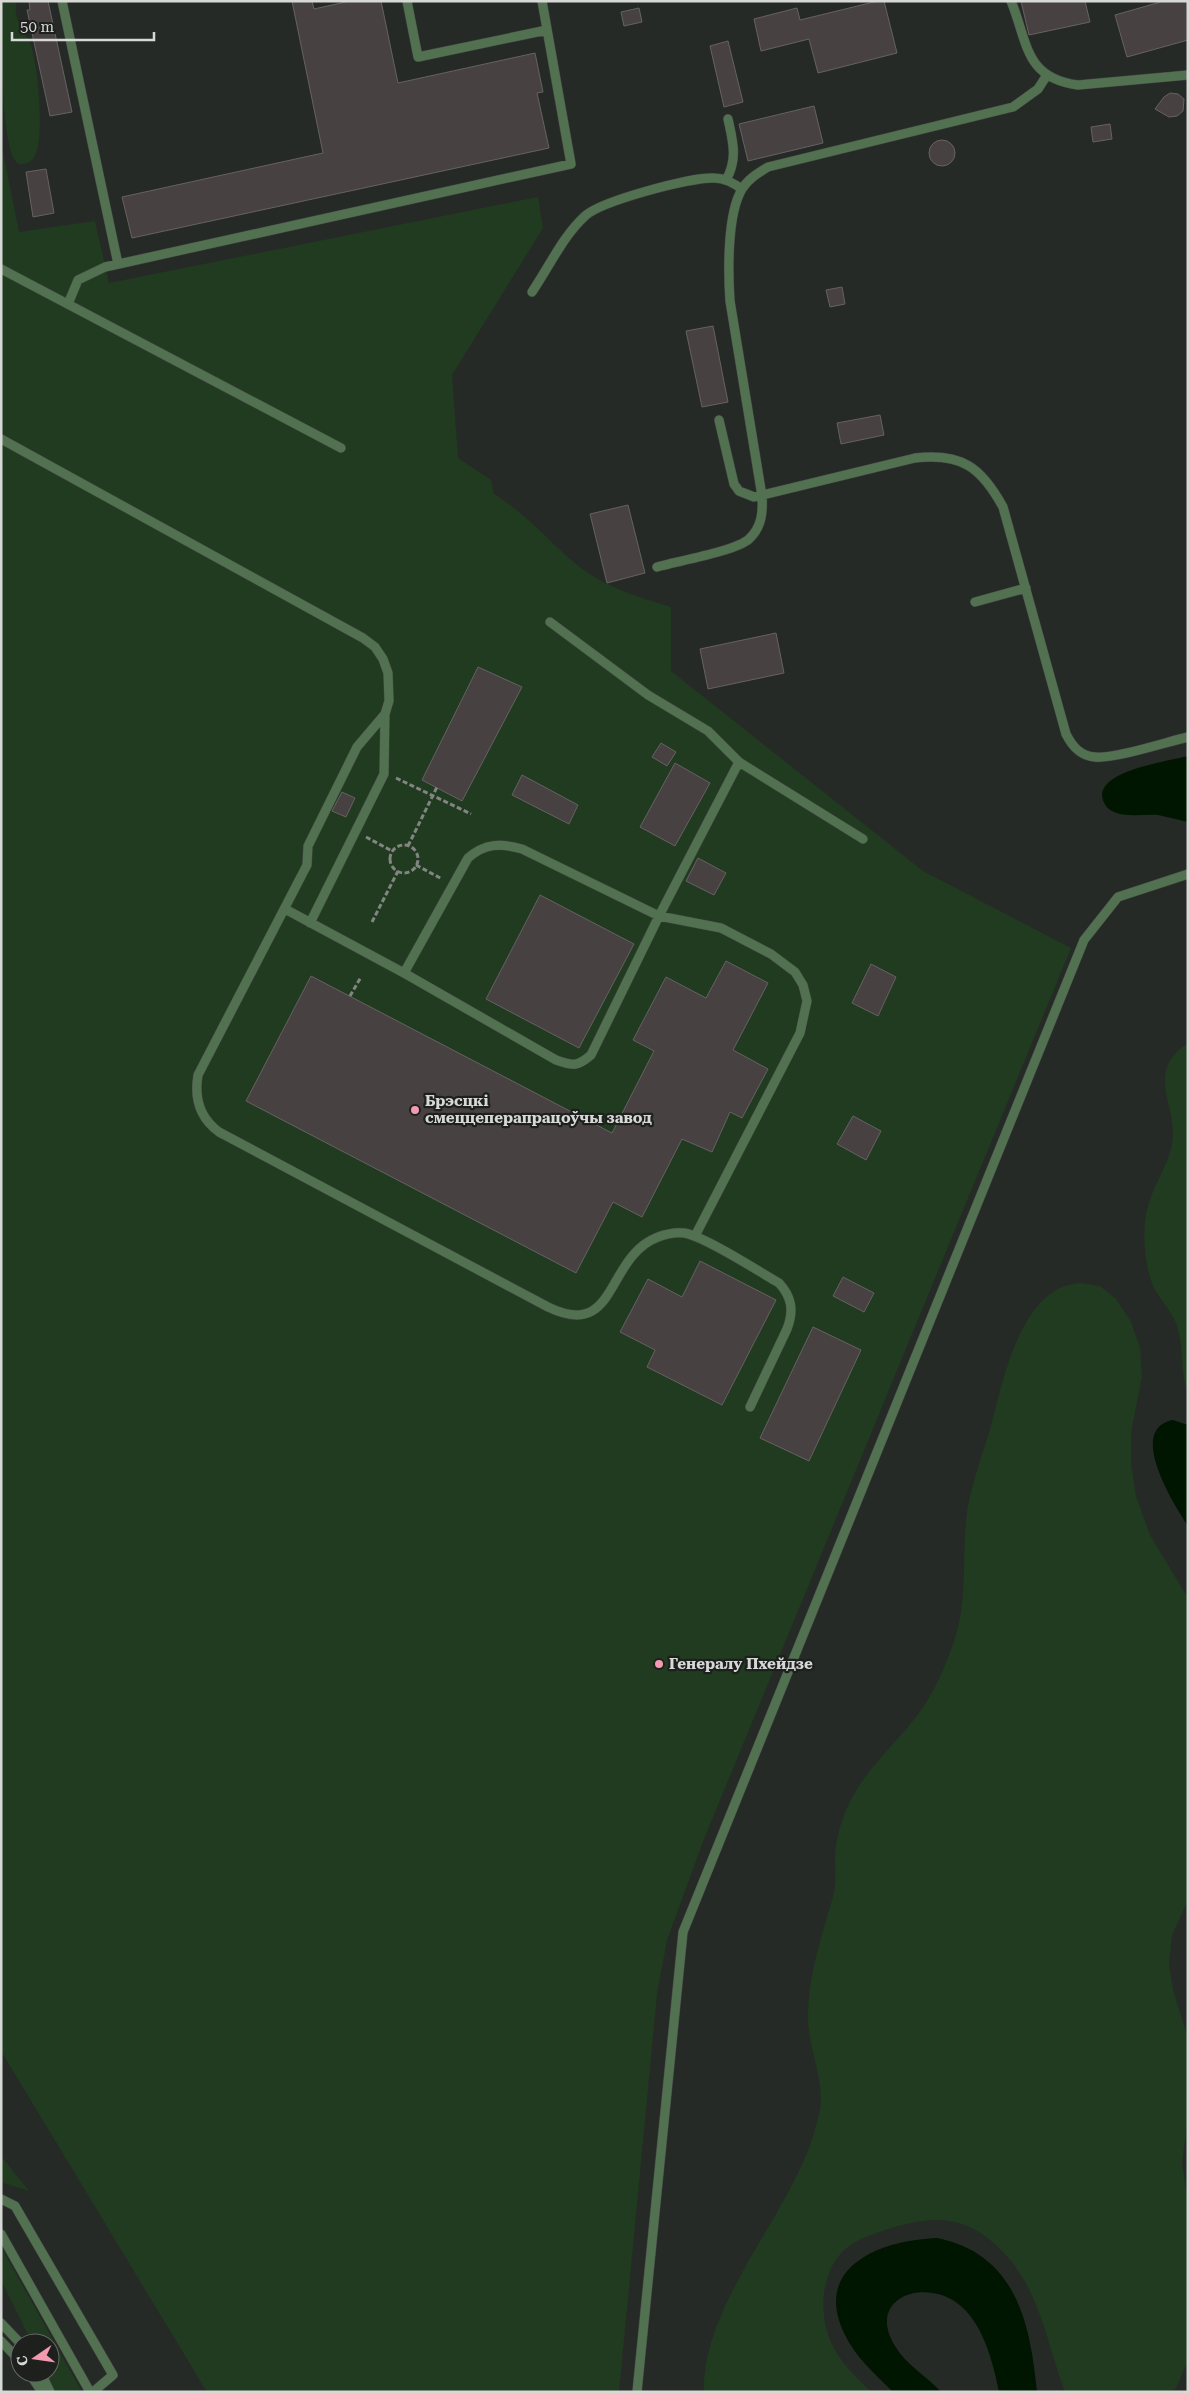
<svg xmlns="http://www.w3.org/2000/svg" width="1189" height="2393" font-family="'Roboto Serif',serif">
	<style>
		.green { fill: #203b1f }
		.water { fill: #001600 }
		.building { fill: #474142; stroke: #676163 }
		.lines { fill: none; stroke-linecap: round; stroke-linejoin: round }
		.service-casing { stroke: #424642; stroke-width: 10 }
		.path { stroke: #828582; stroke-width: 3; stroke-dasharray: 5 2.5; stroke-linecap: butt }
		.service { stroke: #527151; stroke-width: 9 }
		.poi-dot { fill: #f29ab0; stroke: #1d201d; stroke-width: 2 }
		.labels { text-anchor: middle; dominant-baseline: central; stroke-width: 4.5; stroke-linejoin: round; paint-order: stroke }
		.poi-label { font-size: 15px; font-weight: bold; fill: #d7d9d7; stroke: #1d201d; text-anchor: start }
	</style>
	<rect width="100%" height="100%" fill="#262a26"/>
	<!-- green -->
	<path class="green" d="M1,1H17C12,20 23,27 30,43C38,62 46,144 33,159C29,163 24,165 19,164C0,156 1,27 1,1Z
		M1,142L19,232L95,221L109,283L538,197L543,228L452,375L458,458L491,480L494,494C528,515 547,540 576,564C604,587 638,597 671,607V671L923,871L1071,948L704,1839L667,1940L657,1994L619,2392H207L1,2051Z
		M1188,1044V1393C1180,1373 1184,1350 1178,1329C1174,1314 1163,1303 1155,1290C1149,1278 1146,1262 1145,1249C1143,1232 1145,1213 1151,1197C1159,1175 1173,1157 1173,1133C1173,1105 1153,1077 1176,1053C1180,1049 1182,1046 1188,1044Z
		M1080,1283L1100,1286L1116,1299L1131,1322L1140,1348L1142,1376L1131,1433V1464L1136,1496L1150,1535L1188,1598V1900L1172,1935L1169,1963L1173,1990L1188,2038V2117L1182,2163L1188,2200V2361L1176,2388L1171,2392H1065C1048,2347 1040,2291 1005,2254C993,2241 977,2228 959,2223C937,2216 909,2222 888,2229C874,2234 856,2239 844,2250C817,2277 818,2325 838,2355C847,2369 860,2381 871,2392H704C702,2304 787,2219 813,2136C816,2125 821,2112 821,2100C821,2072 808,2045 808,2016C808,1984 817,1951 826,1921C829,1909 834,1897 835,1885C836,1877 835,1869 835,1861C835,1843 840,1824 847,1808C866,1766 900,1741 924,1706C939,1683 951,1654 958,1627C968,1588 961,1546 968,1506C973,1481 982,1455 990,1430C1001,1388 1017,1306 1062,1287C1067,1285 1074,1284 1080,1283Z
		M1,2156L29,2191L1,2182Z
		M1,2247L81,2390L79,2392H55L46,2373H50V2343H32L1,2280Z"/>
	<!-- water -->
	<path class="water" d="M1188,756V822C1178,820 1168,817 1158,815C1143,814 1126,818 1112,811C1106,808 1103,802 1102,796C1101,770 1169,761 1188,756Z
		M1173,1420L1188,1425V1526C1174,1505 1126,1429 1173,1420Z
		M937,2238C1016,2254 1030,2322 1037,2392H999C993,2362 983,2322 957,2303C922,2278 866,2299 895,2346C906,2365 927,2376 941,2392H893C875,2374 855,2357 844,2333C812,2265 883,2240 937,2238Z"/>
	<!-- building -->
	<path class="building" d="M29,1H48L72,112L50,116L27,10H30Z
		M292,1H312L314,9L350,1H381L398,83L535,53L543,92L537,93L549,148L132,238L122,197L323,153Z
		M878,1H884L897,53L818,73L809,39L761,51L754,19L797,8L800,20Z
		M1021,1H1085L1090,22L1029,35Z
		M1164,1H1188V40L1127,57L1115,15Z
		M639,8L642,22L624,26L621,12Z
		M728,41L743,102L724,107L710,46Z
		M1170,93L1178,94L1184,99L1183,111L1177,116L1169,117L1155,109L1164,97Z
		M814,106L823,143L748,161L739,124Z
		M1110,124L1112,139L1093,142L1091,127Z
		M929 153a13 13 0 1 1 26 0a13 13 0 1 1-26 0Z
		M46,169L54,213L33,217L26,172Z
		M842,287L845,304L830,307L826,290Z
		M713,326L728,402L702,407L686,331Z
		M880,415L884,435L841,444L837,423Z
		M628,505L645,573L607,583L590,514Z
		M776,633L784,673L708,689L700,649Z
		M478,667L522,687L462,801L422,780Z
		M661,743L676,752L667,766L652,757Z
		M675,763L710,783L675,846L640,827Z
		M522,775L578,805L569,824L512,795Z
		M342,792L355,798L346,817L332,811Z
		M698,858L726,873L714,895L686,881Z
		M540,895L634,944L579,1048L486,999Z
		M726,961L768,983L733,1050L768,1069L742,1118L730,1112L712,1152L682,1139L642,1217L613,1202L576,1273L246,1101L311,976L612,1133L654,1051L633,1040L666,977L706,998Z
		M871,964L896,977L878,1016L852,1003Z
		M853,1116L881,1131L866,1160L837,1144Z
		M700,1261L776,1300L722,1405L647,1367L655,1350L620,1332L648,1279L682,1297Z
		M843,1277L874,1293L864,1312L833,1296Z
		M813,1327L861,1350L809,1461L760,1438Z"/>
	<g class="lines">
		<!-- service casing -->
		<g class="service-casing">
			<path id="service" d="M62,1L118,264
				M407,1L418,57L547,30
				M1011,1C1028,42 1024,78 1078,85L1188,75
				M726,180C738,159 733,142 728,119
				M1,269L341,448
				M532,292C549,267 563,236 585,216C601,201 691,177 714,178C725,178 733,183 742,189
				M68,304L78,280L105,267L571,164L542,1
				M719,420L734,484L739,491L754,497L915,458C962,453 981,467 1003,507L1066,734C1072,746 1080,756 1095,757C1115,759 1166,742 1188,737
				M1,439L363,638L375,647L383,659L388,673L389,701L385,714L357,747L308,846L307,865L198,1075C194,1098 200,1118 219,1132L548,1307C618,1341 605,1257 658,1237C666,1234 675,1232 684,1233C704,1236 758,1271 779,1283C792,1297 794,1311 787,1329L750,1407
				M657,567C678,561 736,551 749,539C762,527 763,512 762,496L730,301C728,272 727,214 742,189C748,179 758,173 768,167L1013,107L1038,89L1047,75
				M975,602L1026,588
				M739,762L863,839
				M285,909L404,973L468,858C485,843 501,843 522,849L659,916L721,928L771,954L795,972L803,985L807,1001L800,1033L695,1236
				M310,923L384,774L385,714
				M404,973L556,1060C573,1066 577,1067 591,1055L659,916L739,762L708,731L648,695L550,622
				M1,2199L15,2206L113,2375L93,2392
				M1,2234L90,2392
				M1,2323L20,2343
				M1,2341L20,2361
				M29,2373L42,2392
				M41,2373L50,2392
				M637,2392L683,1932L1084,940L1118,897L1188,874"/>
		</g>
		<!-- path -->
		<path class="path" d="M396,778L471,814
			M366,837L392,851
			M390 859a14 14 0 1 1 28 0a14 14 0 1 1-28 0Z
			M408,846L437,787
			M416,865L442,879
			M372,922L398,871
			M350,996L361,977"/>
		<!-- service -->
		<use href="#service" class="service"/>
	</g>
	<!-- markers -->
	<g class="poi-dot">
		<circle cx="415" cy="1110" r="5"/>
		<circle cx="659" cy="1664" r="5"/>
	</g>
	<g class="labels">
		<!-- poi labels -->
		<g class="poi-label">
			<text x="425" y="1101">Брэсцкі<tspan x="425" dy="17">смеццеперапрацоўчы завод</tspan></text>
			<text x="669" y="1664">Генералу Пхейдзе</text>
		</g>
	</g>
	<!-- border -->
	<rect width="1189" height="2393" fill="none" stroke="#d7d9d7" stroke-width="5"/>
	<!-- north arrow -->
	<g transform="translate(35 2358) rotate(257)"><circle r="24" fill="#1d201d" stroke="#676a67"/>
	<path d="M0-4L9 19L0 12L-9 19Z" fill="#f29ab0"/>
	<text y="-8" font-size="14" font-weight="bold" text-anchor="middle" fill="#d7d9d7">С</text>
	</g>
	<!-- scale -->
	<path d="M12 32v8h142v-8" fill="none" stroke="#d7d9d7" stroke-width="2.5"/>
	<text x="20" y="32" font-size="15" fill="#d7d9d7" stroke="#1d201d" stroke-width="4" paint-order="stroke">50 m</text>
</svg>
